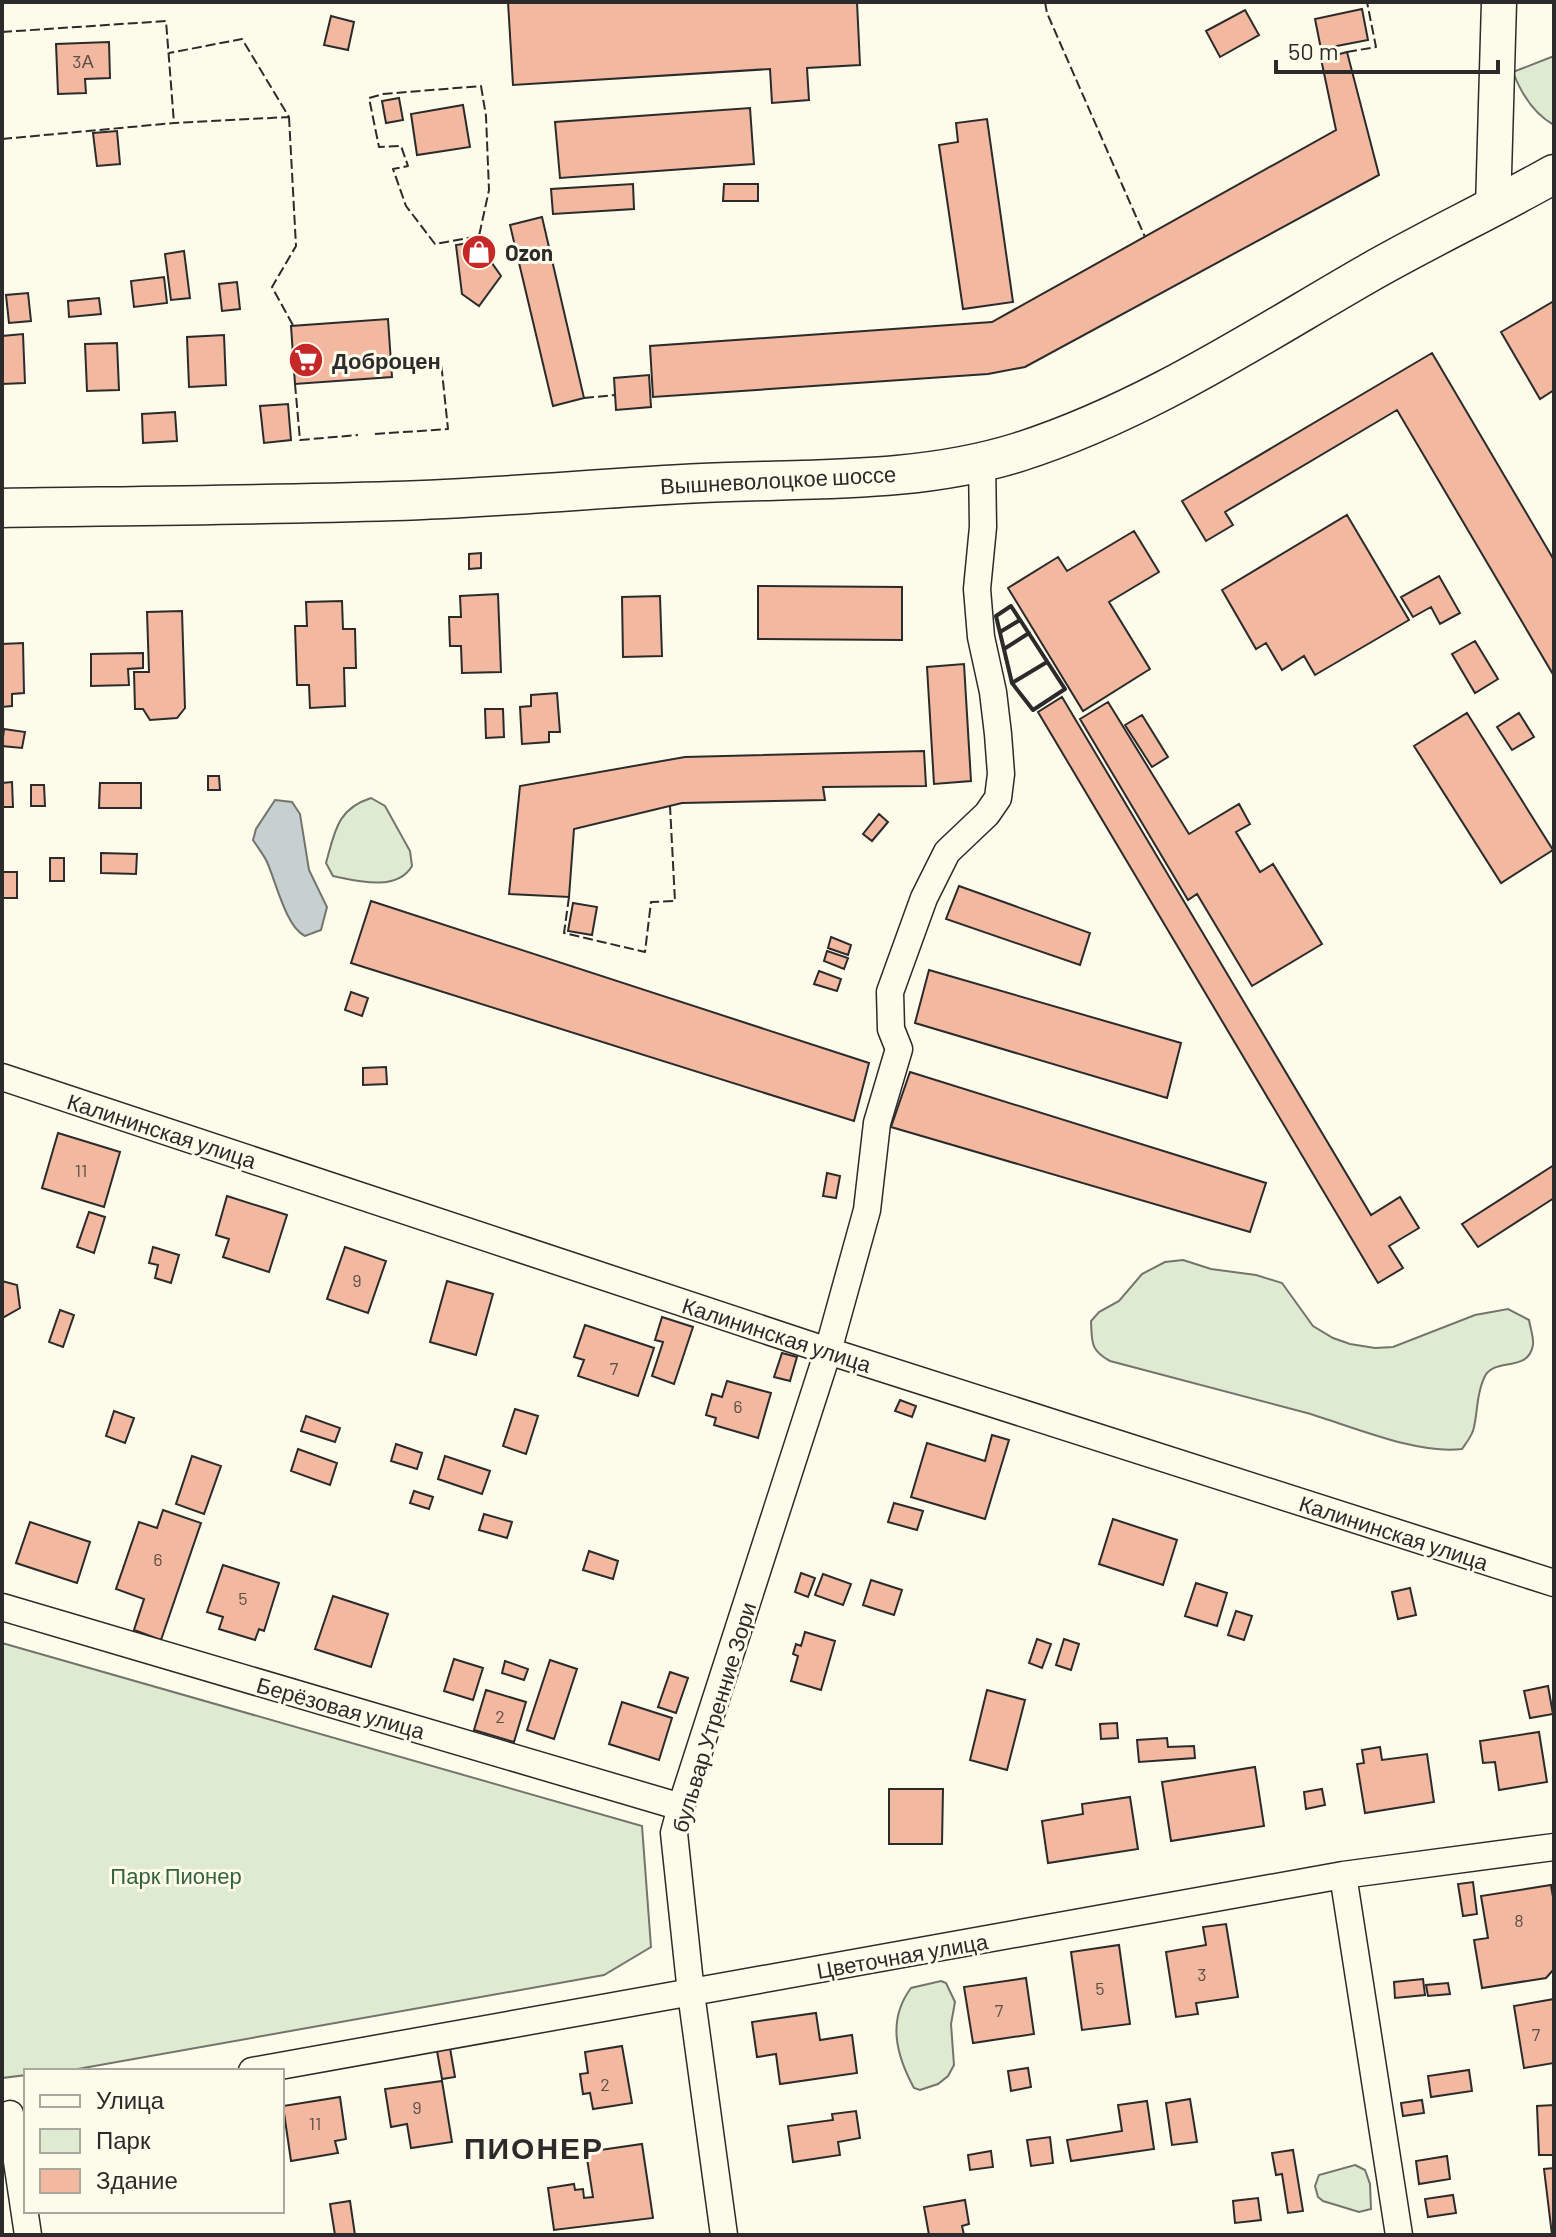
<svg xmlns="http://www.w3.org/2000/svg" width="1556" height="2237" font-family="Barlow,sans-serif">
	<style>
		.green { fill: #deebd1; stroke: #74746e; stroke-width: 2 }
		.water { fill: #c7d0d0; stroke: #74746e; stroke-width: 2 }
		.building { fill: #f2b8a0; stroke: #2b2b2b; stroke-width: 2 }
		.lines { fill: none; stroke-linecap: round; stroke-linejoin: round }
		.minor-casing { stroke: #2b2b2b; stroke-width: 29 }
		.tertiary-casing { stroke: #2b2b2b; stroke-width: 37 }
		.secondary-casing { stroke: #2b2b2b; stroke-width: 41 }
		.minor { stroke: #fdfbea; stroke-width: 26 }
		.tertiary { stroke: #fdfbea; stroke-width: 34 }
		.secondary { stroke: #fdfbea; stroke-width: 38 }
		.fence { stroke: #2b2b2b; stroke-width: 2; stroke-dasharray: 10 4; stroke-linecap: butt }
		.wall { stroke: #2b2b2b; stroke-width: 4 }
		.labels { text-anchor: middle; dominant-baseline: central; stroke-width: 6; stroke-linejoin: round; paint-order: stroke }
		.number-label { font-size: 18px; fill: #5d4e48 }
		.poi-label { font-size: 22px; font-weight: bold; fill: #2b2b2b; stroke: #fdfbea; text-anchor: start }
		.street-label { font-size: 22px; fill: #2b2b2b; stroke: #fdfbea }
		.park-label { font-size: 22px; fill: #34623c; stroke: #fdfbea }
		.district-label { font-size: 30px; font-weight: bold; letter-spacing: 2px; fill: #2b2b2b; stroke: #fdfbea }
	</style>
	<rect width="100%" height="100%" fill="#fdfbea"/>
	<!-- green -->
	<path class="green" d="M1554,56V125C1534,114 1521,93 1513,72Z
		M371,798L385,806L410,851L412,866C397,892 357,881 333,876L326,863C335,831 337,809 371,798Z
		M1183,1260L1211,1269L1256,1275L1282,1283L1313,1326L1333,1338L1350,1344L1375,1348L1393,1347L1475,1315L1508,1309L1529,1320C1530,1327 1534,1338 1533,1345C1528,1374 1493,1356 1484,1378C1476,1396 1478,1410 1474,1427C1473,1435 1466,1443 1462,1449C1418,1455 1351,1426 1307,1413C1241,1395 1175,1378 1110,1361C1090,1350 1092,1342 1091,1321L1099,1312L1119,1301L1142,1274L1165,1262Z
		M2,1643L642,1826L651,1947L604,1975L72,2070L26,2071V2075L2,2078Z
		M941,1981L946,1983L955,2002L951,2024L954,2065L948,2076L938,2084L920,2090L914,2088C896,2055 887,2020 911,1988Z
		M1355,2165L1365,2170L1370,2184L1371,2209L1359,2212L1323,2201L1318,2197L1315,2186L1319,2175Z"/>
	<!-- water -->
	<path class="water" d="M275,800L292,802L300,814L309,870L327,907L321,930L305,936C286,927 276,882 267,862C264,855 258,848 253,840L256,829Z"/>
	<!-- building -->
	<path class="building" d="M508,2H857L860,65L807,68L809,100L772,103L770,69L513,85Z
		M1362,9L1368,40L1321,49L1315,19Z
		M1245,10L1259,35L1220,57L1206,31Z
		M331,16L354,22L348,50L324,45Z
		M109,42L110,78L85,79L86,93L58,94L56,44Z
		M1347,52L1379,175L1025,367L988,374L653,397L650,346L992,322L1336,130L1321,59Z
		M399,98L403,120L386,123L382,101Z
		M463,105L470,147L417,155L411,114Z
		M750,108L754,164L560,178L555,122Z
		M987,119L1013,302L963,309L939,145L958,142L956,123Z
		M117,131L120,164L97,166L93,133Z
		M633,184L634,209L553,214L551,189Z
		M724,184H758V201H723Z
		M542,217L584,398L553,406L510,225Z
		M488,240L492,263L501,276L479,306L462,294L456,245Z
		M184,251L190,298L171,300L165,254Z
		M164,277L167,303L134,307L131,281Z
		M237,282L240,309L222,311L219,284Z
		M28,293L31,321L9,323L6,295Z
		M99,298L101,314L69,317L68,301Z
		M1554,301V390L1540,399L1501,332Z
		M388,319L392,377L295,384L291,326Z
		M23,334L25,383L2,384V336Z
		M224,335L226,385L189,387L187,337Z
		M117,343L119,390L87,391L85,344Z
		M1432,353L1554,560V676L1397,410L1225,512L1233,525L1206,541L1182,501Z
		M649,375L651,407L616,410L614,378Z
		M288,404L291,440L264,443L260,406Z
		M175,412L177,441L143,443L142,414Z
		M1347,515L1409,620L1315,675L1304,656L1282,670L1266,643L1256,649L1222,590Z
		M1134,531L1159,572L1109,602L1150,669L1083,711L1008,588L1058,557L1067,571Z
		M481,553V568L469,569V554Z
		M1439,576L1460,613L1440,624L1431,607L1413,617L1401,597Z
		M758,586L902,587V640L758,639Z
		M498,594L501,672L462,673L461,646H450L449,617H461L460,596Z
		M660,596L662,656L623,657L622,597Z
		M342,601L343,629H355L356,668H344L345,706L310,708L309,685H297L295,626H307L306,602Z
		M182,611L185,708L177,718L150,720L143,709H135L134,672H149L147,612Z
		M1475,641L1498,679L1475,693L1452,654Z
		M23,643L24,693L12,694V706L2,707V644Z
		M143,653V668L128,669L129,685L91,686V654Z
		M964,664L971,781L934,784L927,667Z
		M557,693L560,732H549V742L522,744L520,707L531,706V695Z
		M1062,697L1371,1215L1400,1197L1419,1228L1389,1246L1403,1268L1378,1283L1038,712Z
		M1108,702L1189,834L1239,804L1250,824L1236,832L1260,872L1273,864L1322,944L1252,986L1197,894L1188,900L1080,719Z
		M485,709H503L504,737L486,738Z
		M1467,713L1553,850L1501,883L1414,746Z
		M1519,713L1534,737L1512,750L1497,727Z
		M1142,715L1168,757L1152,767L1125,725Z
		M4,729L25,732L22,748L2,746Z
		M924,751L926,786L823,787L825,800L682,803L574,829L569,897L509,894L520,786L685,757Z
		M208,776H219L220,790H208Z
		M12,782L13,807H2V783Z
		M100,783H141V808H99Z
		M31,785H44L45,806H31Z
		M879,814L888,822L872,841L863,834Z
		M101,853L137,854L136,874L101,873Z
		M50,858H64V881H50Z
		M2,872H17V898H2Z
		M959,886L1090,933L1080,965L946,919Z
		M371,901L869,1063L854,1121L351,963Z
		M573,903L597,907L592,935L568,931Z
		M831,937L851,945L848,955L828,948Z
		M827,951L848,958L844,969L824,961Z
		M929,970L1181,1043L1167,1098L915,1023Z
		M819,971L841,979L837,991L814,984Z
		M351,992L368,998L362,1016L345,1010Z
		M386,1067L387,1084L363,1085V1068Z
		M910,1072L1266,1183L1250,1232L891,1127Z
		M58,1133L120,1152L104,1207L42,1188Z
		M1554,1165V1198L1478,1247L1462,1224Z
		M827,1173L840,1176L836,1198L823,1196Z
		M227,1196L287,1215L269,1272L223,1257L229,1239L216,1235Z
		M89,1212L105,1217L94,1253L77,1247Z
		M153,1247L179,1255L171,1283L155,1278L158,1265L149,1263Z
		M345,1247L386,1261L368,1313L327,1299Z
		M2,1281L17,1285L20,1308L4,1317L2,1316Z
		M447,1281L493,1294L476,1355L430,1342Z
		M60,1310L74,1315L63,1347L49,1342Z
		M662,1317L693,1327L674,1384L652,1376L663,1342L655,1340Z
		M585,1325L654,1348L638,1396L578,1376L584,1360L574,1357Z
		M782,1353L797,1357L790,1381L774,1377Z
		M727,1381L771,1393L758,1438L714,1425L716,1418L706,1415L712,1394L722,1397Z
		M900,1400L916,1406L912,1417L895,1411Z
		M515,1409L538,1416L526,1454L503,1446Z
		M114,1411L134,1418L125,1443L106,1436Z
		M306,1416L340,1428L335,1442L301,1431Z
		M992,1435L1009,1440L985,1519L911,1497L927,1443L985,1461Z
		M396,1444L422,1453L417,1469L391,1461Z
		M298,1449L337,1463L330,1485L291,1471Z
		M192,1456L221,1466L204,1514L176,1504Z
		M445,1456L490,1471L482,1494L438,1479Z
		M414,1491L433,1497L429,1509L410,1503Z
		M894,1503L923,1511L917,1530L888,1522Z
		M163,1510L201,1523L161,1640L134,1630L144,1599L116,1589L139,1522L157,1528Z
		M484,1514L512,1522L507,1538L479,1530Z
		M1113,1519L1177,1540L1163,1585L1099,1564Z
		M30,1522L90,1542L77,1583L16,1563Z
		M589,1551L618,1561L613,1579L583,1570Z
		M223,1565L279,1583L264,1631L259,1629L255,1640L219,1629L223,1617L207,1612Z
		M801,1573L815,1578L808,1597L795,1592Z
		M823,1574L851,1584L843,1605L815,1595Z
		M871,1580L902,1590L894,1615L863,1605Z
		M1196,1583L1227,1593L1217,1626L1185,1616Z
		M1410,1588L1416,1615L1398,1619L1392,1592Z
		M333,1596L388,1614L371,1667L315,1649Z
		M1236,1611L1252,1616L1244,1640L1228,1635Z
		M805,1632L835,1641L821,1690L791,1681L798,1656L793,1654L796,1644L801,1646Z
		M1037,1639L1051,1644L1042,1668L1029,1663Z
		M1064,1639L1079,1644L1071,1670L1056,1665Z
		M454,1659L483,1668L473,1700L444,1691Z
		M550,1660L577,1669L554,1739L527,1730Z
		M505,1661L528,1669L524,1680L502,1673Z
		M670,1672L688,1678L676,1713L658,1707Z
		M1548,1686L1553,1714L1530,1718L1524,1691Z
		M486,1690L526,1702L514,1742L474,1730Z
		M987,1690L1025,1700L1007,1770L970,1760Z
		M622,1702L672,1718L659,1760L609,1744Z
		M1117,1723L1118,1738L1101,1739L1100,1724Z
		M1539,1732L1547,1782L1499,1790L1495,1762L1483,1763L1480,1741Z
		M1167,1738L1168,1747L1194,1746L1195,1758L1139,1762L1137,1740Z
		M1380,1747L1382,1760L1427,1754L1434,1802L1365,1813L1357,1764L1364,1763L1362,1750Z
		M1255,1767L1264,1826L1171,1841L1162,1782Z
		M889,1789H943L942,1844H889Z
		M1322,1789L1325,1805L1306,1809L1304,1792Z
		M1130,1797L1138,1849L1048,1863L1042,1821L1083,1814L1082,1804Z
		M1473,1882L1477,1914L1463,1916L1458,1884Z
		M1551,1885L1554,1903V1969L1546,1978L1482,1988L1474,1940L1488,1938L1481,1896Z
		M1226,1924L1238,1997L1196,2003L1198,2014L1176,2017L1166,1952L1206,1945L1203,1927Z
		M1119,1945L1130,2024L1082,2030L1071,1952Z
		M1026,1978L1034,2034L973,2043L964,1987Z
		M1423,1979L1425,1995L1395,1998L1394,1982Z
		M1448,1983L1450,1994L1428,1996L1426,1985Z
		M1554,1999V2063L1524,2068L1514,2006Z
		M816,2013L820,2040L852,2035L857,2073L780,2084L776,2054L757,2057L752,2022Z
		M622,2046L632,2103L593,2109L590,2093L583,2094L580,2074L588,2073L585,2052Z
		M450,2048L455,2077L442,2079L437,2051Z
		M1028,2068L1031,2087L1011,2091L1008,2071Z
		M1469,2070L1472,2091L1431,2097L1428,2076Z
		M442,2081L452,2142L411,2148L407,2124L391,2127L385,2089Z
		M340,2097L346,2139L335,2141L338,2153L291,2161L283,2106Z
		M1190,2099L1197,2142L1172,2145L1166,2103Z
		M1422,2100L1424,2113L1403,2116L1401,2103Z
		M1147,2101L1154,2149L1071,2161L1067,2140L1122,2131L1118,2105Z
		M1554,2105V2155H1539L1537,2106Z
		M856,2111L860,2138L838,2142L840,2155L793,2162L788,2126L833,2120L832,2114Z
		M1050,2137L1053,2163L1031,2166L1027,2140Z
		M642,2144L653,2218L554,2230L548,2188L574,2184L575,2190L583,2189L584,2198L593,2197L586,2152Z
		M1293,2150L1303,2211L1288,2213L1282,2174L1276,2175L1272,2153Z
		M991,2151L993,2167L970,2170L968,2155Z
		M1447,2156L1450,2179L1419,2184L1416,2161Z
		M1554,2168V2235H1552L1544,2169Z
		M1453,2195L1456,2213L1428,2217L1425,2199Z
		M1258,2198L1261,2220L1235,2223L1233,2201Z
		M965,2200L969,2224L962,2226L964,2235H929L924,2207Z
		M350,2201L355,2235H335L330,2204Z"/>
	<g class="lines">
		<!-- minor casing -->
		<g class="minor-casing">
			<path id="minor" d="M2,1077L828,1351L1554,1583
				M2,1607L681,1807
				M1343,1875L1399,2235
				M252,2071L1343,1875L1554,1847
				M10,2114L28,2235
				M724,2235L691,1993L674,1833L681,1807L828,1351L867,1210L877,1123L899,1049L891,1029L890,992L924,898L947,852L987,814L998,798L1001,774L998,734L993,692L981,637L977,589L983,527L982,461"/>
		</g>
		<!-- tertiary casing -->
		<g class="tertiary-casing">
			<path id="tertiary" d="M1493,208L1499,2"/>
		</g>
		<!-- secondary casing -->
		<g class="secondary-casing">
			<path id="secondary" d="M2,508C132,506 263,505 394,501C497,498 600,488 703,483C808,478 917,484 1019,452C1144,412 1254,339 1367,274C1428,239 1492,209 1554,174"/>
		</g>
		<!-- minor -->
		<use href="#minor" class="minor"/>
		<!-- tertiary -->
		<use href="#tertiary" class="tertiary"/>
		<!-- secondary -->
		<use href="#secondary" class="secondary"/>
		<!-- fence -->
		<path class="fence" d="M1045,2L1047,13L1145,237
			M2,32L166,21L174,123
			M1347,52L1376,47L1367,2
			M481,86L486,116L489,190L479,236L435,244L406,206L393,169L408,166L401,146L379,147L369,98L383,94Z
			M289,117L296,246L272,287L294,327
			M2,139L174,123L289,117L242,39L169,53
			M295,384L300,440L358,435
			M584,398L615,395
			M375,434L448,429L441,362L391,365
			M569,897L564,933L645,952L651,902L675,901L670,806"/>
		<!-- wall -->
		<path class="wall" d="M1011,606L1065,689L1033,710L1012,683L996,616Z
			M1000,632L1020,620
			M1004,649L1029,633
			M1012,683L1047,662"/>
	</g>
	<!-- icons -->
	<defs>
		<g id="shop-disc" transform="scale(1.8)"><circle r="9.5" fill="#c62828" stroke="#fdfbea"/><path d="M-5-2.5h2.3a2.7 3.5 0 0 1 5.4 0H5L5.5 6h-11ZM-1.5-2.5h3a1.5 2.3 0 0 0-3 0Z" fill="#fff"/></g>
		<g id="supermarket-disc" transform="scale(1.8)"><circle r="9.5" fill="#c62828" stroke="#fdfbea"/><path d="M-6-5.5h2.5l.6 2H6L4.5 2H-2.5L-4.4-4H-6ZM-1.5 3.2a1.3 1.3 0 1 0 .1 0ZM3 3.2a1.3 1.3 0 1 0 .1 0Z" fill="#fff"/></g>
	</defs>
	<g fill-rule="evenodd">
		<use href="#shop-disc" x="479" y="252"/>
		<use href="#supermarket-disc" x="306" y="360"/>
	</g>
	<g class="labels">
		<!-- number labels -->
		<g class="number-label">
			<text x="83" y="61">3А</text>
			<text x="81" y="1170">11</text>
			<text x="357" y="1280">9</text>
			<text x="614" y="1368">7</text>
			<text x="738" y="1406">6</text>
			<text x="158" y="1559">6</text>
			<text x="243" y="1598">5</text>
			<text x="500" y="1716">2</text>
			<text x="1519" y="1920">8</text>
			<text x="1202" y="1974">3</text>
			<text x="1100" y="1988">5</text>
			<text x="999" y="2010">7</text>
			<text x="1536" y="2034">7</text>
			<text x="605" y="2084">2</text>
			<text x="417" y="2107">9</text>
			<text x="315" y="2123">11</text>
		</g>
		<!-- poi labels -->
		<g class="poi-label">
			<text x="505" y="252">Ozon</text>
			<text x="332" y="360">Доброцен</text>
		</g>
		<!-- street labels -->
		<g class="street-label">
			<text transform="translate(778 479) rotate(-3)">Вышневолоцкое шоссе</text>
			<text transform="translate(162 1130) rotate(18)">Калининская улица</text>
			<text transform="translate(777 1334) rotate(18)">Калининская улица</text>
			<text transform="translate(1394 1532) rotate(18)">Калининская улица</text>
			<text transform="translate(341 1707) rotate(16)">Берёзовая улица</text>
			<text transform="translate(713 1717) rotate(-73)">бульвар Утренние Зори</text>
			<text transform="translate(902 1955) rotate(-10)">Цветочная улица</text>
		</g>
		<!-- park labels -->
		<g class="park-label">
			<text x="176" y="1875">Парк Пионер</text>
		</g>
		<!-- district labels -->
		<g class="district-label">
			<text x="534" y="2147">ПИОНЕР</text>
		</g>
	</g>
	<!-- border -->
	<rect width="1556" height="2237" fill="none" stroke="#2b2b2b" stroke-width="8"/>
	<!-- legend -->
	<rect x="24" y="2069" width="260" height="144" fill="#fdfbea" stroke="#a9a89e" stroke-width="2"/>
	<rect x="40" y="2095" width="40" height="12" fill="#fdfbea" stroke="#a9a89e" stroke-width="2"/>
	<text x="96" y="2109" font-size="24" fill="#2b2b2b">Улица</text>
	<rect x="40" y="2129" width="40" height="24" fill="#deebd1" stroke="#a9a89e" stroke-width="2"/>
	<text x="96" y="2149" font-size="24" fill="#2b2b2b">Парк</text>
	<rect x="40" y="2169" width="40" height="24" fill="#f2b8a0" stroke="#a9a89e" stroke-width="2"/>
	<text x="96" y="2189" font-size="24" fill="#2b2b2b">Здание</text>
	<!-- scale -->
	<path d="M1276 60v12h222v-12" fill="none" stroke="#2b2b2b" stroke-width="4"/>
	<text x="1288" y="60" font-size="24" fill="#2b2b2b" stroke="#fdfbea" stroke-width="6" paint-order="stroke">50 m</text>
</svg>
